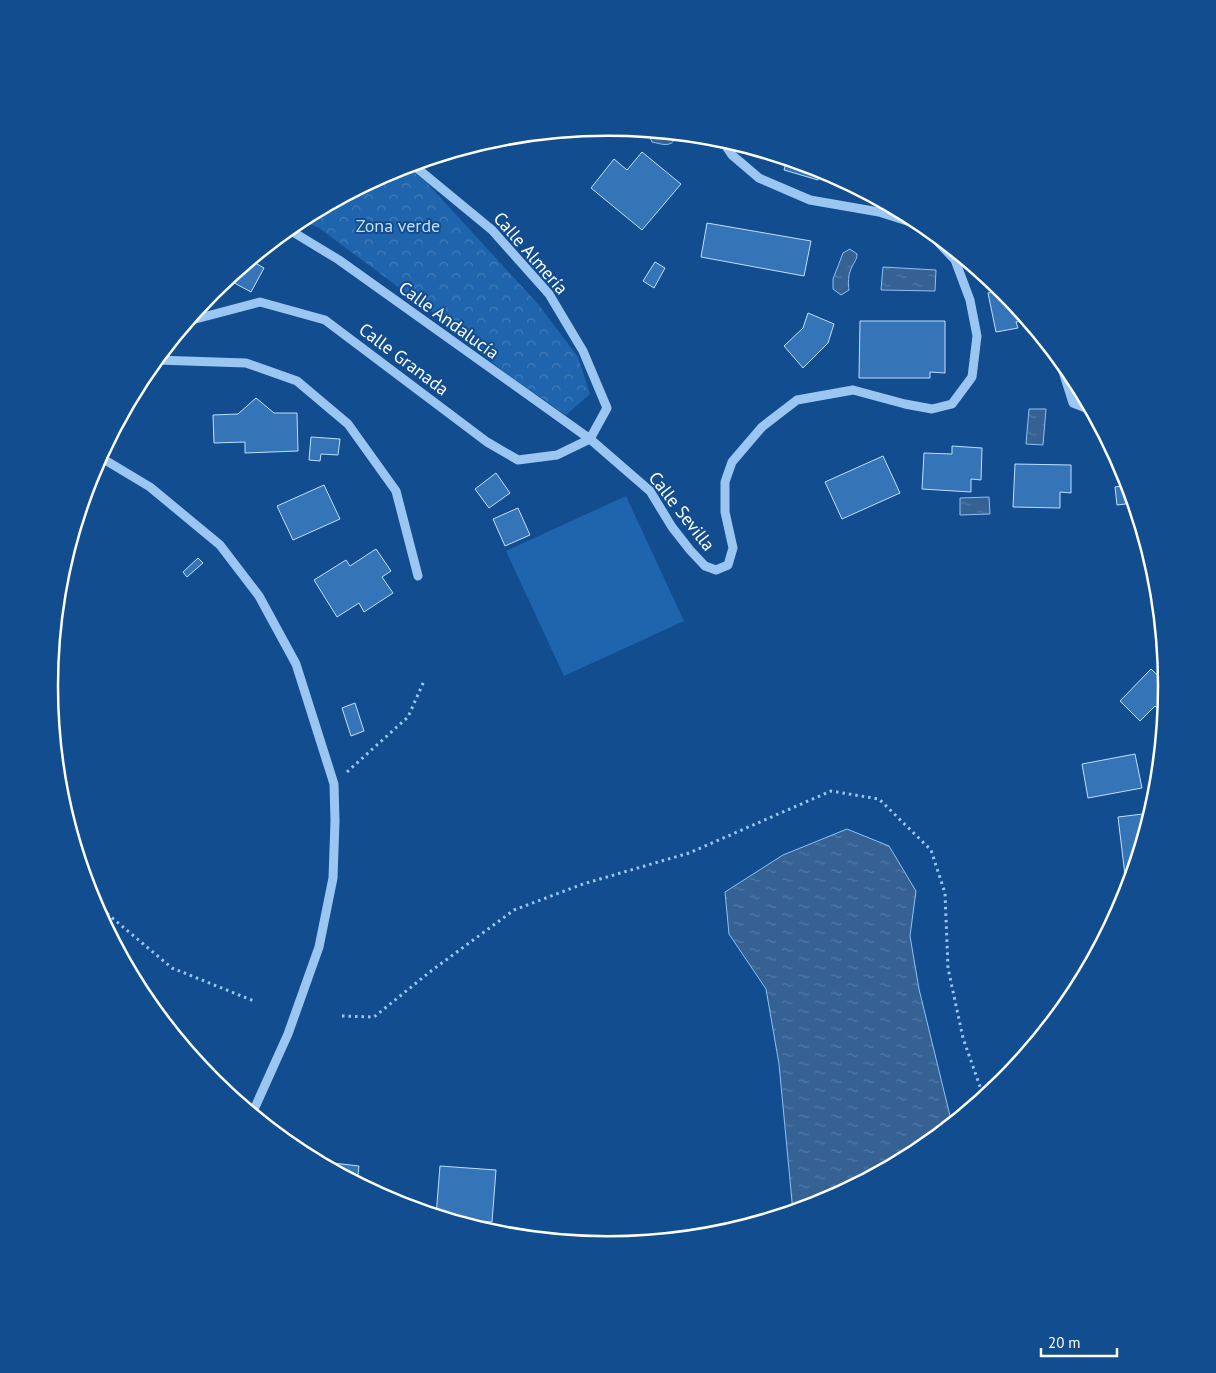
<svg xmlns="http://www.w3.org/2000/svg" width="1216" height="1373" font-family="'PT Sans',sans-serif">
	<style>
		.grass { fill: #1f65ad }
		.park { fill: url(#park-crowns) }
		.water { fill: url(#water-ripples); stroke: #8cc2f6 }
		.building { fill: #3474b7; stroke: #c2dffd }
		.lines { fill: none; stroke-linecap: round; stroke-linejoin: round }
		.path { stroke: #9bc6f2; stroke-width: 3; stroke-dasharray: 2.5 4; stroke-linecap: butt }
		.minor { stroke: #9bc6f2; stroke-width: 9 }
		.labels { text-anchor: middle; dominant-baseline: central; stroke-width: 4; stroke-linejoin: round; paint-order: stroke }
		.park-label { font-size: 18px; fill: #c2dffd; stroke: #114d8f }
		.street-label { font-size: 18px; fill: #fff; stroke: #114d8f }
		.rim { fill: none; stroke: #fff; stroke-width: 2.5 }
	</style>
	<defs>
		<pattern id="park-crowns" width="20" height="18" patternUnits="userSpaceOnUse" patternTransform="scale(1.25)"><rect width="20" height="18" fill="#1f65ad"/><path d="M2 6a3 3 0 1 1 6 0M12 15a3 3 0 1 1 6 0" fill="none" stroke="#417cb9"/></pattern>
		<pattern id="water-ripples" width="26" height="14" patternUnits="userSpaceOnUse" patternTransform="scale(1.25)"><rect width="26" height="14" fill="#366293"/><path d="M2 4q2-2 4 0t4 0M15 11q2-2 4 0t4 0" fill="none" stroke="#547aa3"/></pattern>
	</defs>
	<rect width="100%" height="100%" fill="#114d8f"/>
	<!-- grass -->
	<path class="grass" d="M626,496L684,621L564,676L506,551Z"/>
	<!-- park -->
	<path class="park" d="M406,166L427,183L538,304L578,357L590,394L566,415L505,373L433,313L319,228L301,220L394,170Z"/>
	<!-- water -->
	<path class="water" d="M647,131L675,134L676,138C670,148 662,144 652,142Z
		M850,249L857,254C857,261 853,263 851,269C848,276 848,283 849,290L841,295L833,289V279L843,253Z
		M883,267L936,270L935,291L881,290Z
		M1029,409H1046L1043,445L1026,444Z
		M989,497L990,514L960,515V498Z
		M847,829L889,846L916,891L910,936L919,989L952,1124C906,1162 850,1195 793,1212L779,1064L766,989L729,934L725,892L783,855Z"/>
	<!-- building -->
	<path class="building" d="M642,152L681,184L642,230L591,188L614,159L627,170Z
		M787,159L822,170L839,179L820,173L818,180L784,170Z
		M707,223L811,241L804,276L701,257Z
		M250,260L264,268L251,292L227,279Z
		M655,262L665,268L654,288L643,281Z
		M1002,290L1027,320L1016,322L1018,328L996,332L988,293Z
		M808,313L834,324L828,343L803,368L784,346L803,328Z
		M860,321H945V373L930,372V378H859Z
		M256,398L274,413H297L298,451L245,453V442L214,443L213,415L238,414Z
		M311,437L340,439L338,455L321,454L320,461L309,460Z
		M952,446L982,448L981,480L971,479V492L922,489L924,453L952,454Z
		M883,456L900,493L842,519L825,482Z
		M1015,464L1071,465V493L1060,492V508L1013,507Z
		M496,473L510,493L489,508L475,489Z
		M324,485L340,519L293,540L277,506Z
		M1128,485L1134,503L1117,505L1115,487Z
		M518,508L530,535L505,546L493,519Z
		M376,549L391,571L382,577L393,593L364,612L359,603L337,617L314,580L346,560L350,566Z
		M198,558L203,563L187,577L183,572Z
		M1151,669L1167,684L1164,715L1155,706L1140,721L1120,701Z
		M355,703L364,731L351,736L342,708Z
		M1135,754L1142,788L1088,798L1082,764Z
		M1151,813L1127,892L1118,817Z
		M316,1161L359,1166L357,1184Z
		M440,1166L496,1170L492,1222L436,1216Z"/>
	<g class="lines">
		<!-- path -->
		<path class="path" d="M347,772L408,717L424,681
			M92,901L172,968L254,1001
			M342,1016L374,1017L431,971L514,910L583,884L689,853L831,791L879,799L931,850L945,893L948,968L963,1038L984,1098"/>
		<!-- minor -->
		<path class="minor" d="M412,164L492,230L549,294L583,351L607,408L590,439
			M288,229L339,260L590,439L650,491L672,527L690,550L705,566L716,570L728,565L733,548L725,512V482L732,462L762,427L797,400L853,390L905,404L932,409L952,404L972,377L977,336L970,300L955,260L923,226L879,212L810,200L759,178L732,155L721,139
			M188,321L260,302L325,320L487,442L518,460L557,455L590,439
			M1059,359L1073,403L1091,410
			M156,360L246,363L297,381L348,424L396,491L418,576
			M100,457L150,487L220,545L259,596L296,664L334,784L335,821L333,878L319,947L288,1034L252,1114"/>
	</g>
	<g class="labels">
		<!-- park labels -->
		<g class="park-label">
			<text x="398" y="225">Zona verde</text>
		</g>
		<!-- street labels -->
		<g class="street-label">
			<text transform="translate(531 253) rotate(49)">Calle Almería</text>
			<text transform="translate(449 320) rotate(36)">Calle Andalucía</text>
			<text transform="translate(404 359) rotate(37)">Calle Granada</text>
			<text transform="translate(682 511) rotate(52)">Calle Sevilla</text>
		</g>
	</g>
	<!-- crop -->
	<path d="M0 0H1216V1373H0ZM58 686a550 550 0 1 1 1100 0a550 550 0 1 1-1100 0Z" fill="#114d8f" fill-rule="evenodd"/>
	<path class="rim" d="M58 686a550 550 0 1 1 1100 0a550 550 0 1 1-1100 0Z"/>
	<!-- scale -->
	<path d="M1041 1348v8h76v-8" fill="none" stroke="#ffffff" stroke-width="2.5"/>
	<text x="1048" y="1348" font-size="15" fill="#ffffff" stroke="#114d8f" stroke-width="4" paint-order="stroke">20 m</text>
</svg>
